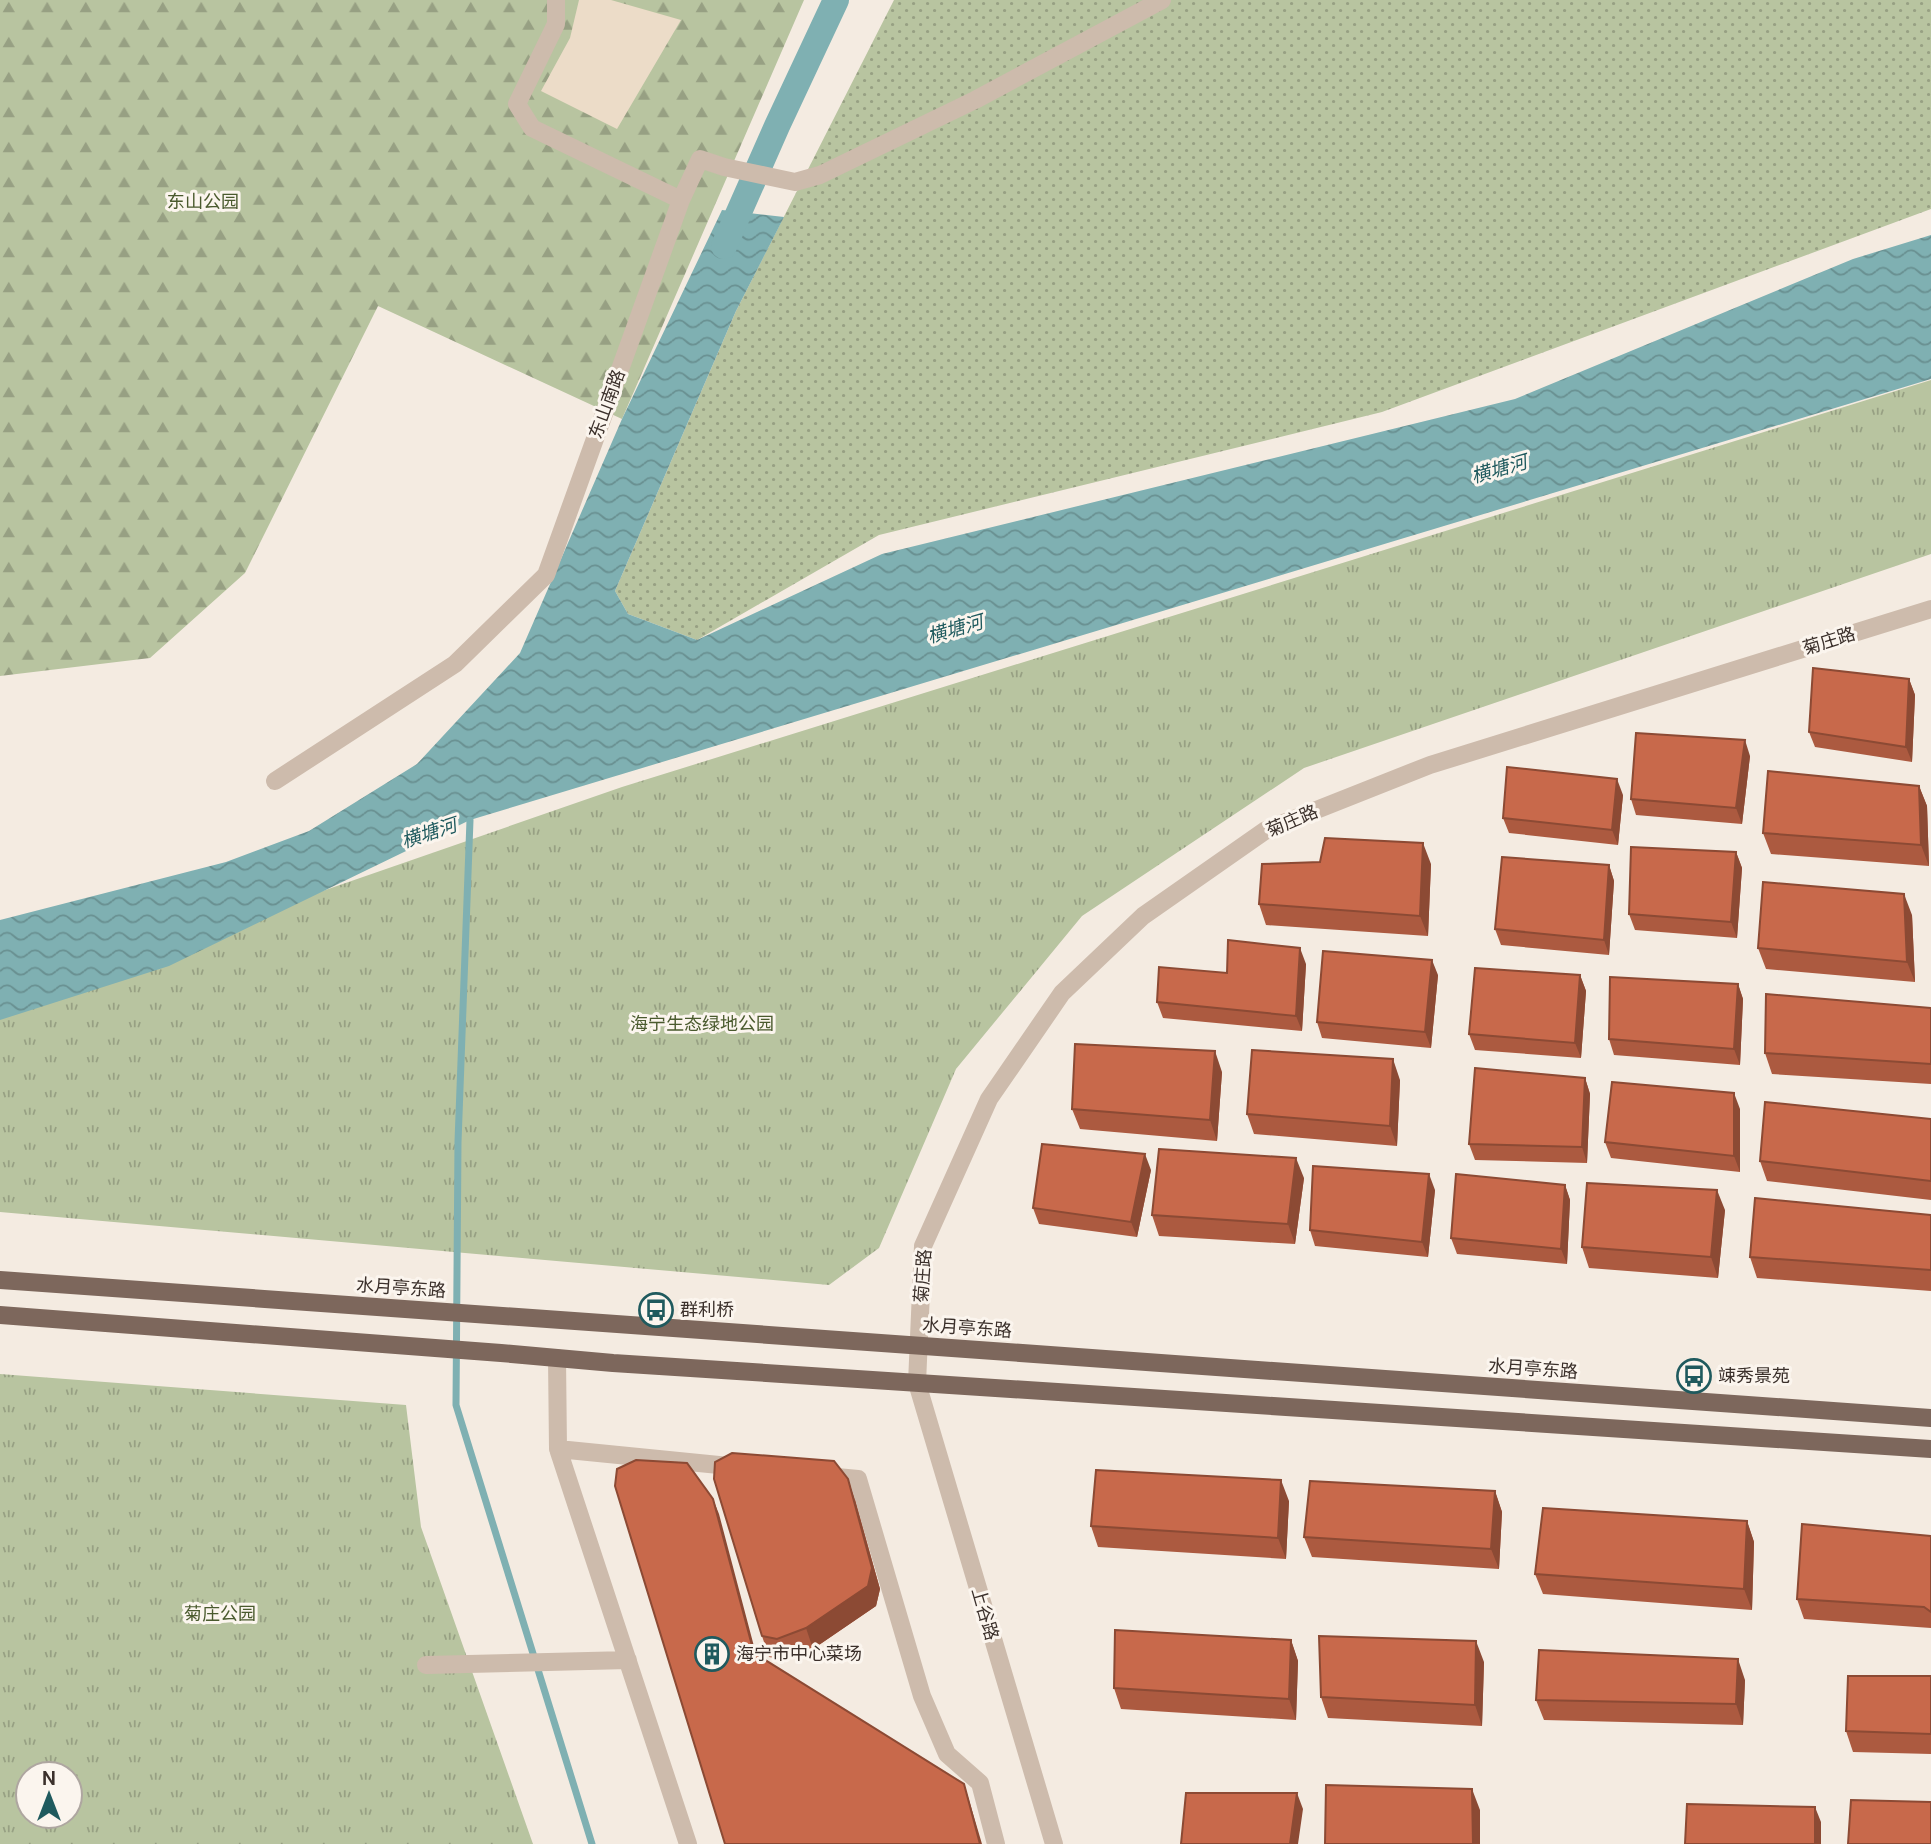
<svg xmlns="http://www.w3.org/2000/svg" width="1931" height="1844" font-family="'DM Sans','Noto Sans SC',sans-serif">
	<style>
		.forest { fill: url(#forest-firs) }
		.park { fill: url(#park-tufts); fill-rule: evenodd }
		.garden { fill: url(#garden-dots) }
		.plaza { fill: #ecdcc8 }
		.water { fill: url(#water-waves) }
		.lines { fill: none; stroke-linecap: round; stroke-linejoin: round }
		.stream { stroke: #7fb0b2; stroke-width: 7 }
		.canal { stroke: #7fb0b2; stroke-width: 26 }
		.minor { stroke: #cdbbac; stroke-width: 18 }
		.major { stroke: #7d675c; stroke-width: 18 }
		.wall { fill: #ac5a40 }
		.shaded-wall { fill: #8c4a34 }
		.building { fill: #c8694b; stroke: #8c4a34; stroke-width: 2 }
		.labels { text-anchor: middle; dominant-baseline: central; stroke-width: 6; stroke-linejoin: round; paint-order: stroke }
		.park-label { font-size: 18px; fill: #4a5a2e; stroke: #fbf5ee }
		.street-label { font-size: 18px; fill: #3b302b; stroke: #fbf5ee }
		.poi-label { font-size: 18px; fill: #3b302b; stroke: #fbf5ee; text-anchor: start }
		.water-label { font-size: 19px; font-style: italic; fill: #1f5a5e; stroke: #fbf5ee }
	</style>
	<defs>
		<pattern id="forest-firs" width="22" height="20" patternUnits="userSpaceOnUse" patternTransform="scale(1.75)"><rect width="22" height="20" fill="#b8c4a0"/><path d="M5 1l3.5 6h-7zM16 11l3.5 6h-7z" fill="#97a083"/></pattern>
		<pattern id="park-tufts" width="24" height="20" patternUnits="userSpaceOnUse" patternTransform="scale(1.75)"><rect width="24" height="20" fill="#b8c4a0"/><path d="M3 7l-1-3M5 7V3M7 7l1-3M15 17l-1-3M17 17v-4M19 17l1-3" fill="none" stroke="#97a083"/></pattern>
		<pattern id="garden-dots" width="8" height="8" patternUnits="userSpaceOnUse" patternTransform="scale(1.75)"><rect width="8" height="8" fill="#b8c4a0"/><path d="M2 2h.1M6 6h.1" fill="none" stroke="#97a083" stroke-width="1.8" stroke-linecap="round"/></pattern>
		<pattern id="water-waves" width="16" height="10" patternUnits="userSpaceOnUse" patternTransform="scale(1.75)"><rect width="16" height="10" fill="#7fb0b2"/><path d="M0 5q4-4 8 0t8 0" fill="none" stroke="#699091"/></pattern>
	</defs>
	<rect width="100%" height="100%" fill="#f4ebe1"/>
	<!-- forest -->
	<path class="forest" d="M0,0H804L622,419L378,306L245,573L150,658L0,676Z"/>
	<!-- park -->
	<path class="park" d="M1931,380V554L1304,768L1082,916L956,1069L879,1248L829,1285L0,1212V1003L622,787Z
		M0,1374L406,1405L421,1527L533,1844H0ZM28,1774H70V1816H28Z"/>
	<!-- garden -->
	<path class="garden" d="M894,0H1931V209L1382,412L879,535L697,640L628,614L615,591L736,311Z"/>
	<!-- plaza -->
	<path class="plaza" d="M579,0H611L681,20L617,129L541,91L570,38Z"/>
	<!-- water -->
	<path class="water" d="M722,210L784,217L736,311L615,591L628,614L697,640L882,554L1515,399L1853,259L1931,235V379L470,820L169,966L0,1020V920L226,862L309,831L417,764L520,653L622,419Z"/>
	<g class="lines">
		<!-- stream -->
		<path class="stream" d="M470,820L458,1142L456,1405L592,1844"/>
		<!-- canal -->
		<path class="canal" d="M724,246L777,126L836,0"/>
		<!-- minor -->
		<path class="minor" d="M681,200L700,159L724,167L795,182L820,175L975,100L1162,0
			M275,781L455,664L546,575L681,200L532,128L517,104L556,24V0
			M557,1358L558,1449L688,1844
			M558,1449L739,1467
			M826,1476L858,1479L922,1696L947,1754L980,1783L996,1844
			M426,1665L628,1660
			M1054,1844L917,1383L923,1246L989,1099L1062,993L1143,916L1266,830L1430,765L1931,609"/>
		<!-- major -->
		<path class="major" d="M0,1280L1931,1418
			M0,1315L501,1353L613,1363L1931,1449"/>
	</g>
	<!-- wall -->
	<path class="wall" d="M1909,679L1915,695L1912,762L1815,747L1809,732Z
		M1750,756L1742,824L1636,815L1631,799Z
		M1919,786L1927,806L1929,866L1771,854L1763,833Z
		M1623,795L1618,845L1509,833L1503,818Z
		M1736,852L1742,868L1737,938L1635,930L1629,914Z
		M1320,862L1431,864L1428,936L1266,925L1259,904Z
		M1609,865L1614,881L1609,955L1501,945L1495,929Z
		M1912,915L1915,982L1766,969L1758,948Z
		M1306,964L1302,1031L1163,1018L1157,1002L1227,973Z
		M1438,975L1431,1048L1322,1038L1317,1022Z
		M1580,975L1586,991L1581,1058L1475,1050L1469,1034Z
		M1738,984L1743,999L1740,1065L1614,1055L1609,1039Z
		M1931,1008V1084L1772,1074L1765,1053Z
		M1222,1072L1217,1141L1080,1129L1072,1109Z
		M1585,1078L1590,1094L1587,1163L1475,1160L1469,1144Z
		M1400,1080L1397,1146L1254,1134L1247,1114Z
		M1740,1109V1172L1611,1158L1605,1142Z
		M1931,1119V1200L1767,1181L1760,1161Z
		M1151,1170L1137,1237L1039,1224L1033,1208Z
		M1304,1178L1295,1244L1159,1236L1152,1215Z
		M1565,1185L1570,1200L1567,1264L1457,1254L1451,1238Z
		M1435,1190L1428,1257L1315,1246L1310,1230Z
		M1725,1210L1718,1278L1589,1268L1582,1247Z
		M1931,1215V1291L1757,1278L1750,1257Z
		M1495,1491L1502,1512L1499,1569L1312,1557L1304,1537Z
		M855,1500L880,1589L876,1606L813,1649L784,1660L769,1657L762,1636Z
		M1289,1501L1286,1559L1098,1547L1091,1526Z
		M1747,1521L1754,1542L1752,1610L1543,1594L1535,1574Z
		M1931,1536V1628L1804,1619L1797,1599Z
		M1291,1640L1298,1661L1296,1720L1121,1709L1114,1688Z
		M1484,1662L1482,1726L1328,1718L1321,1697Z
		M1931,1676V1754L1853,1752L1846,1731Z
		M1745,1680L1743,1725L1544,1720L1536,1700Z"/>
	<!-- shaded-wall -->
	<path class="shaded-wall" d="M1909,679L1915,695L1912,762L1906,747Z
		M1745,740L1750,756L1742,824L1736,808Z
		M1617,779L1623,795L1618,845L1612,830Z
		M1919,786L1927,806L1929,866L1921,845Z
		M1423,843L1431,864L1428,936L1420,916Z
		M1736,852L1742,868L1737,938L1731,922Z
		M1609,865L1614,881L1609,955L1604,940Z
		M1904,894L1912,915L1915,982L1907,962Z
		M1300,948L1306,964L1302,1031L1296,1016Z
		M1432,960L1438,975L1431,1048L1425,1032Z
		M1580,975L1586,991L1581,1058L1575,1043Z
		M1738,984L1743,999L1740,1065L1734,1049Z
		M1215,1051L1222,1072L1217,1141L1210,1120Z
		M1393,1059L1400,1080L1397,1146L1390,1126Z
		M1585,1078L1590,1094L1587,1163L1582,1147Z
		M1734,1093L1740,1109V1172L1734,1156Z
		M1145,1154L1151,1170L1137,1237L1131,1222Z
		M1296,1158L1304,1178L1295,1244L1288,1224Z
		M1429,1174L1435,1190L1428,1257L1422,1242Z
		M1565,1185L1570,1200L1567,1264L1561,1249Z
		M1717,1190L1725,1210L1718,1278L1711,1257Z
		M848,1479L855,1500L880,1589L876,1606L813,1649L806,1628Z
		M1281,1480L1289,1501L1286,1559L1278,1538Z
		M1495,1491L1502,1512L1499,1569L1491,1549Z
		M713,1499L719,1514L760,1669L754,1653Z
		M1747,1521L1754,1542L1752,1610L1744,1589Z
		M1291,1640L1298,1661L1296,1720L1289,1699Z
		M1476,1641L1484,1662L1482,1726L1475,1705Z
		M1738,1659L1745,1680L1743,1725L1736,1704Z
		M964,1784L969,1800L982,1844H980Z
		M1472,1789L1480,1810V1844H1473Z
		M1297,1793L1303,1809L1298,1844H1290Z
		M1815,1807L1821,1822V1844H1815Z"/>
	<!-- building -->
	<path class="building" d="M1813,668L1909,679L1906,747L1809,732Z
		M1636,733L1745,740L1736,808L1631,799Z
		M1507,767L1617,779L1612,830L1503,818Z
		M1768,771L1919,786L1921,845L1763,833Z
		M1325,838L1423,843L1420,916L1259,904L1262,864L1320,862Z
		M1631,847L1736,852L1731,922L1629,914Z
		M1502,857L1609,865L1604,940L1495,929Z
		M1763,882L1904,894L1907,962L1758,948Z
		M1228,940L1300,948L1296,1016L1157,1002L1159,967L1227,973Z
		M1323,951L1432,960L1425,1032L1317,1022Z
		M1475,968L1580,975L1575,1043L1469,1034Z
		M1610,977L1738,984L1734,1049L1609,1039Z
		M1766,994L1931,1008V1064L1765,1053Z
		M1075,1044L1215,1051L1210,1120L1072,1109Z
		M1252,1050L1393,1059L1390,1126L1247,1114Z
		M1475,1068L1585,1078L1582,1147L1469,1144Z
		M1612,1082L1734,1093V1156L1605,1142Z
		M1765,1102L1931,1119V1181L1760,1161Z
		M1042,1144L1145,1154L1131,1222L1033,1208Z
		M1159,1149L1296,1158L1288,1224L1152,1215Z
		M1313,1166L1429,1174L1422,1242L1310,1230Z
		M1456,1174L1565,1185L1561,1249L1451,1238Z
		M1587,1183L1717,1190L1711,1257L1582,1247Z
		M1755,1198L1931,1215V1270L1750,1257Z
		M732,1453L834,1461L848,1479L872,1568L868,1586L806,1628L777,1639L762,1636L714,1479L715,1462Z
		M636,1460L687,1463L713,1499L754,1653L964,1784L980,1844H725L615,1486L617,1469Z
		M1096,1470L1281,1480L1278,1538L1091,1526Z
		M1310,1481L1495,1491L1491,1549L1304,1537Z
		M1543,1508L1747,1521L1744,1589L1535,1574Z
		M1802,1524L1931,1536V1612L1924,1607L1797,1599Z
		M1115,1630L1291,1640L1289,1699L1114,1688Z
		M1319,1636L1476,1641L1475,1705L1321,1697Z
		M1539,1650L1738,1659L1736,1704L1536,1700Z
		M1848,1676H1931V1734L1846,1731Z
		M1326,1785L1472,1789L1473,1844H1325Z
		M1186,1793H1297L1290,1844H1181Z
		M1851,1800L1931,1802V1844H1848Z
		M1687,1804L1815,1807V1844H1685Z"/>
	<!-- icons -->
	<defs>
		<g id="bus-ring" transform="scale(1.75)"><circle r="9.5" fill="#fbf5ee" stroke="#1f5a5e" stroke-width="1.5"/><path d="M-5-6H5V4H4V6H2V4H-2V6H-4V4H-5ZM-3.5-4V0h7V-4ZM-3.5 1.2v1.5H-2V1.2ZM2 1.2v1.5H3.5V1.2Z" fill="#1f5a5e"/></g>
		<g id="building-ring" transform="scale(1.75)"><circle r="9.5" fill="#fbf5ee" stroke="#1f5a5e" stroke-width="1.5"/><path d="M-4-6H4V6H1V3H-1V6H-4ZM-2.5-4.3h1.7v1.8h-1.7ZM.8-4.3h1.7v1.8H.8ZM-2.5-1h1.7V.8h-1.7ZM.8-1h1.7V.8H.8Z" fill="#1f5a5e"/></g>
	</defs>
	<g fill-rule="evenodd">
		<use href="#bus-ring" x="656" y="1310"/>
		<use href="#bus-ring" x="1694" y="1376"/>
		<use href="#building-ring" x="712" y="1654"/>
	</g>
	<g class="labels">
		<!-- park labels -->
		<g class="park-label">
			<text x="203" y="202">东山公园</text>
			<text x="702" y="1024">海宁生态绿地公园</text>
			<text x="220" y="1614">菊庄公园</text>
		</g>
		<!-- street labels -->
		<g class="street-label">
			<text transform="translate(607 404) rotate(-70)">东山南路</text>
			<text transform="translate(1829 641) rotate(-17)">菊庄路</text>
			<text transform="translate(1292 821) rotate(-23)">菊庄路</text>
			<text transform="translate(923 1276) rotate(-86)">菊庄路</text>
			<text transform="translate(401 1288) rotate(4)">水月亭东路</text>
			<text transform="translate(967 1328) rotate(4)">水月亭东路</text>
			<text transform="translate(1533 1369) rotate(4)">水月亭东路</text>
			<text transform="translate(985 1614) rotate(74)">上谷路</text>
		</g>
		<!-- poi labels -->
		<g class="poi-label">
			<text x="680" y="1310">群利桥</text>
			<text x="1718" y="1376">竦秀景苑</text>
			<text x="736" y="1654">海宁市中心菜场</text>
		</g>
		<!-- water labels -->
		<g class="water-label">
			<text transform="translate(1499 469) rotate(-16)">横塘河</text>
			<text transform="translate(955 629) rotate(-16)">横塘河</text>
			<text transform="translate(429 833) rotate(-18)">横塘河</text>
		</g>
	</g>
	<!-- north arrow -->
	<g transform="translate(49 1795)"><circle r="33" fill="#fbf5ee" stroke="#aea6a0" stroke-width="2"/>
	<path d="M0-5L12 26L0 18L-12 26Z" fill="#1f5a5e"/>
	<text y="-10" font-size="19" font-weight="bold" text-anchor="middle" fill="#3b302b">N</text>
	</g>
</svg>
